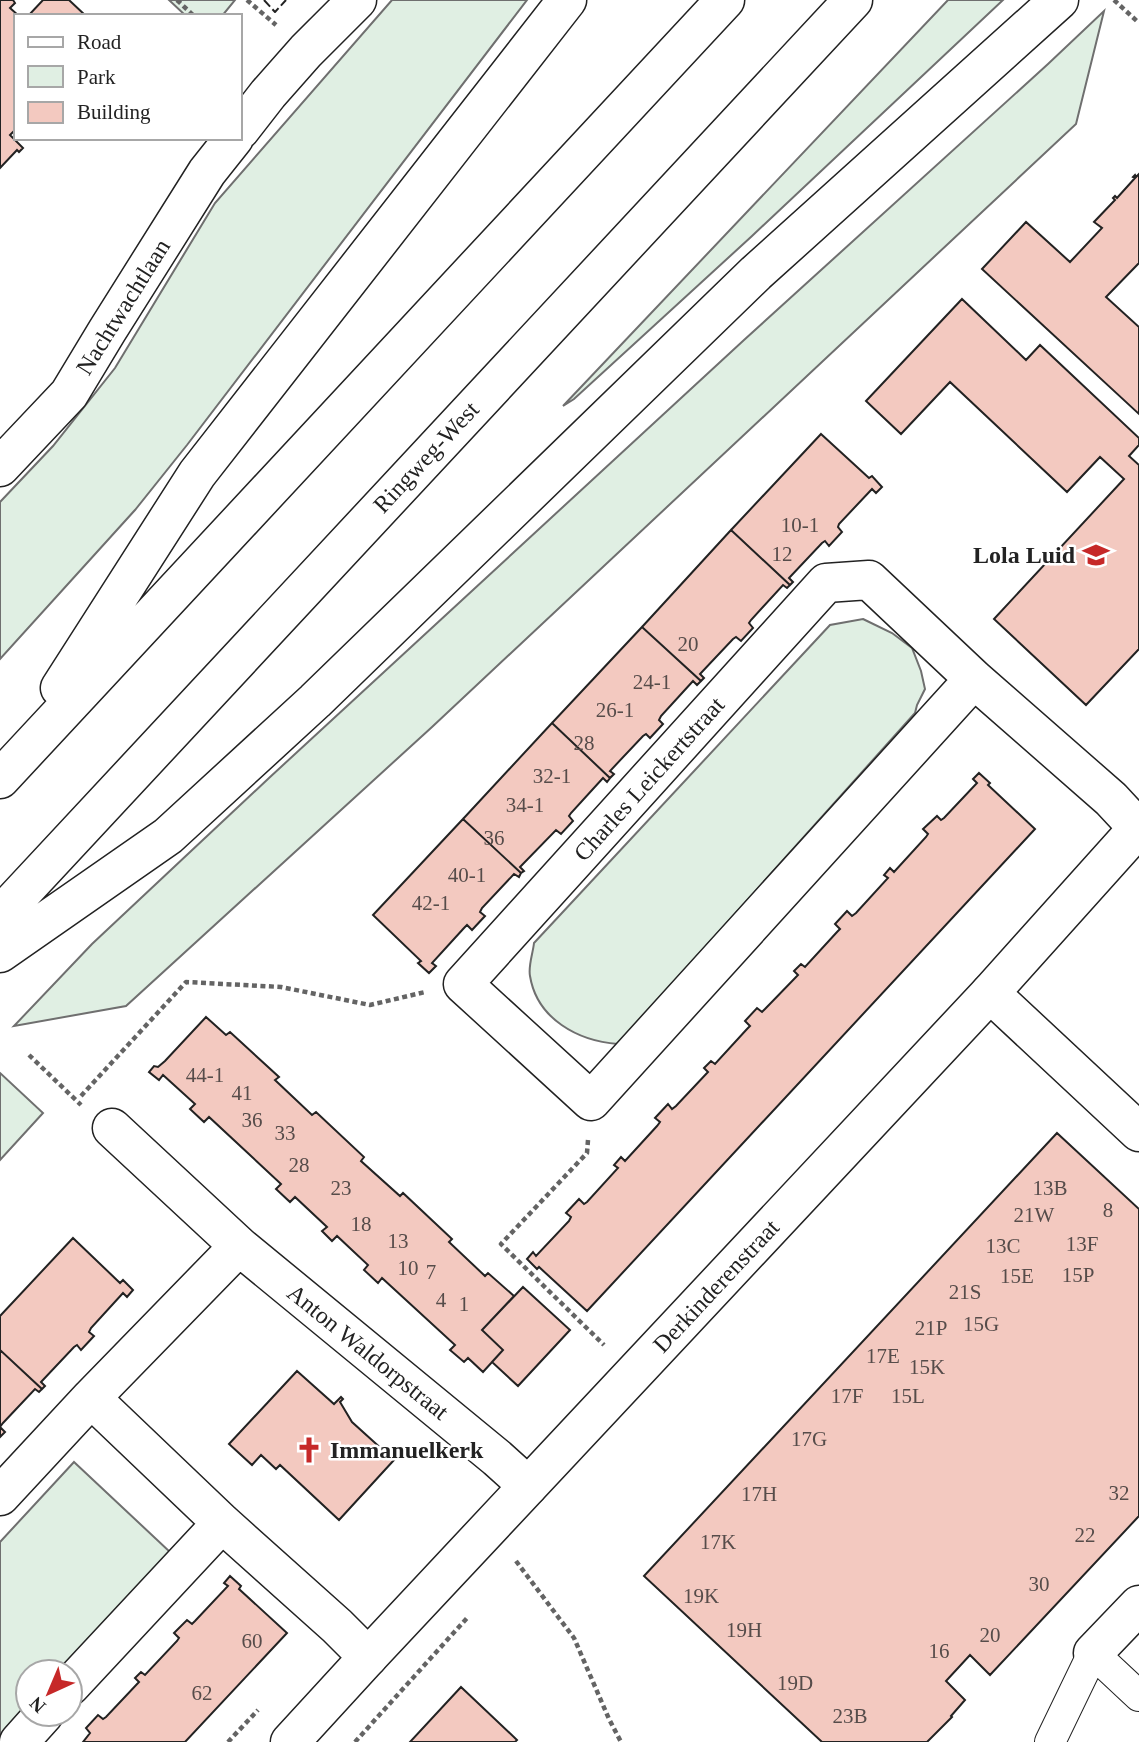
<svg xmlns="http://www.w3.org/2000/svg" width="1139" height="1742" font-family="'Times New Roman',serif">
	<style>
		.green { fill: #e0efe3; stroke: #6f6f6f; stroke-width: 2 }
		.building { fill: #f3c9c0; stroke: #222; stroke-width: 2 }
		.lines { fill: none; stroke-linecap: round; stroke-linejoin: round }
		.pedestrian-casing { stroke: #222; stroke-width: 32 }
		.minor-casing { stroke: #222; stroke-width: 41 }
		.tertiary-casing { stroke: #222; stroke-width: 41 }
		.motorway-casing { stroke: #222; stroke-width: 41 }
		.path { stroke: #646464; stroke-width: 4.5; stroke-dasharray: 5 3.5; stroke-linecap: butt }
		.pedestrian { stroke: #fff; stroke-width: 30 }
		.minor { stroke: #fff; stroke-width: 38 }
		.tertiary { stroke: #fff; stroke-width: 38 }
		.motorway { stroke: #fff; stroke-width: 38 }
		.fence { stroke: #222; stroke-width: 2; stroke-dasharray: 9 3.5; stroke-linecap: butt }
		.labels { text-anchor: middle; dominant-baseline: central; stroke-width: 5; stroke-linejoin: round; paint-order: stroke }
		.number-label { font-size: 21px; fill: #564c4a }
		.street-label { font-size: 24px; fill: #222; stroke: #fff }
		.poi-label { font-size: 24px; font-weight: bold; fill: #222; stroke: #fff; text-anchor: end }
	</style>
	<rect width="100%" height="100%" fill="#fff"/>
	<!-- green -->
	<path class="green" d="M169,0H235L222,16H186Z
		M392,0H527L187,445L135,510L0,659V502L53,446L115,368L215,203Z
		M948,0H1003L752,236L574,399L563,406Z
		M1104,11L1076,124L432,727L126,1006L14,1026L92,944L269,778L744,340L1048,64Z
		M863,619L892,633L912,648L921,671L925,689L917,705L915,713L618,1044C578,1041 537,1019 530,976C528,966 533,953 534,943L830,625Z
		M0,1073L43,1113L0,1160Z
		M74,1462L170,1552L59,1672H28V1705L0,1735V1542Z"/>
	<!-- building -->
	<path class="building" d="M0,0H13L15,3L10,8L19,16H16V129L10,135L23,148L19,152L17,150L0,168Z
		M43,0H69L86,16H28Z
		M1139,174V263L1106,297L1139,327V414L982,269L1026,222L1070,262L1102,228L1094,222L1115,200L1113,198L1115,196L1117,198L1135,178L1133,177L1135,175L1136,177Z
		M962,299L1026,360L1040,345L1139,438V445L1129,456L1139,465V649L1086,705L994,619L1124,479L1100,457L1067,492L950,382L901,434L866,401Z
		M821,434L869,478L872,476L882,487L876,493L872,489L839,524L838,527L842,532L829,546L825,541L822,543L789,578L793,582L790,585L731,530Z
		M731,530L790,585L787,588L783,585L751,620L749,623L753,628L741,641L736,637L733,639L700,674L704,678L701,681L642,627Z
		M642,627L701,681L697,685L693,681L661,716L659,720L663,724L650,738L646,734L643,736L610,771L614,774L610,778L552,723Z
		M552,723L610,778L607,782L603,778L571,813L569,816L573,821L561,834L556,830L520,867L524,871L521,873L463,819Z
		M979,773L990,783L988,785L1035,829L587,1311L539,1267L537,1269L527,1259L533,1252L536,1256L569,1221L571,1217L566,1213L579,1199L584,1204L587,1202L618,1168L614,1165L621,1157L625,1161L657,1126L660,1122L655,1118L668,1104L672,1109L676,1106L708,1072L704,1068L711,1061L715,1064L747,1029L750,1026L745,1021L757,1008L762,1012L765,1009L798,975L794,971L801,964L805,967L837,932L840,929L835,924L847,911L852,916L856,913L888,878L884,875L890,868L894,872L926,837L928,834L923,829L937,816L941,820L944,818L977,783L973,779Z
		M463,819L521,873L519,877L514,874L482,908L480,912L485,916L472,930L467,925L464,928L432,963L436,966L429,973L418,963L421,961L373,915Z
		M206,1017L226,1035L230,1032L279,1077L275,1080L312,1115L316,1112L364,1157L361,1161L400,1196L403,1193L452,1239L449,1242L485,1276L488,1273L514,1296L482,1330L503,1350L483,1372L468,1358L464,1362L450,1350L455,1345L382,1278L378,1283L364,1270L368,1265L337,1236L332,1241L322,1231L327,1227L295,1197L290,1202L276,1189L281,1184L209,1117L204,1122L190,1109L195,1104L163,1075L159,1080L149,1072L154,1066L158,1067L165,1061Z
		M1057,1133L1139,1209V1516L990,1675L970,1655L946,1681L965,1700L951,1716L952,1717L927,1742H822L644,1576Z
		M73,1238L120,1283L123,1280L133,1290L127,1297L123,1293L91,1328L89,1332L94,1336L81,1350L77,1345L74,1347L41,1382L45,1386L42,1389L0,1350V1316Z
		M523,1287L570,1330L518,1386L492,1362L503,1350L482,1330Z
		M0,1350L42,1389L39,1392L35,1389L3,1423L0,1427L5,1432L0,1437Z
		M297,1371L334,1404L341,1397L343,1399L340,1402L352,1422L394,1460L339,1520L280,1465L276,1469L261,1455L252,1465L229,1444Z
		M230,1576L241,1586L239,1589L287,1633L185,1742H83L90,1733L86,1728L98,1715L103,1719L106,1717L139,1682L135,1678L141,1672L145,1675L177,1641L179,1638L174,1633L187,1620L192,1624L195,1621L228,1586L224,1583Z
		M461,1687L517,1740L515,1742H410Z"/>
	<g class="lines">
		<!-- pedestrian casing -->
		<g class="pedestrian-casing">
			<path id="pedestrian" d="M1050,1742L1093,1653L1139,1696"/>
		</g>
		<!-- minor casing -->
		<g class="minor-casing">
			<path id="minor" d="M240,130L268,94L306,51L357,0
				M0,467L69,394L107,331L207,172L234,138
				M974,679L591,1101L463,984L826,583L869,580L974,679L1111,799L1138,828
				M990,993L1139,1132
				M112,1128L239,1246L497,1458L528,1486
				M91,1398L222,1523L337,1626L368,1657
				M0,1496L91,1398L239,1246
				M1093,1653L1139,1605
				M70,1686L222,1523
				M19,1742L44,1714"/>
		</g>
		<!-- tertiary casing -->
		<g class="tertiary-casing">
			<path id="tertiary" d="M290,1742L368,1657L990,993L1139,827"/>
		</g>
		<!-- motorway casing -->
		<g class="motorway-casing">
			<path id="motorway" d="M60,688L197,474L567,0
				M0,779L725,0
				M0,916L853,0
				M0,953L168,836L315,701L756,273L1059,0"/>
		</g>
		<!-- path -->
		<path class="path" d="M177,0L194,16
			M247,0L276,25
			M1114,0L1139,23
			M29,1055L81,1105
			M81,1096L186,982L281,987L370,1005L425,992
			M588,1140L587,1153L501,1244L604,1345
			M516,1561L574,1638L609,1719L621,1742
			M228,1742L258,1710
			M355,1742L467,1618"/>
		<!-- pedestrian -->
		<use href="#pedestrian" class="pedestrian"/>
		<!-- minor -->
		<use href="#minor" class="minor"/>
		<!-- tertiary -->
		<use href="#tertiary" class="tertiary"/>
		<!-- motorway -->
		<use href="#motorway" class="motorway"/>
		<!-- fence -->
		<path class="fence" d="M264,0L275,12L286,0"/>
	</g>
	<!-- icons -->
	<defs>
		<g id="school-bare" transform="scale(2.1)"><path d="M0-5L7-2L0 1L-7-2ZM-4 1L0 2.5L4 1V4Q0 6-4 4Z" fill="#c62828" stroke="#fff" stroke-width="2.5" paint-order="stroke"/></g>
		<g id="church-bare" transform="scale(2.1)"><path d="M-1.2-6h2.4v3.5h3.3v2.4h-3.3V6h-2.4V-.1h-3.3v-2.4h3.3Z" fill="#c62828" stroke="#fff" stroke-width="2.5" paint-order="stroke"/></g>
	</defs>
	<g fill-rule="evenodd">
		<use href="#school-bare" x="1096" y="555"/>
		<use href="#church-bare" x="309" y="1450"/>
	</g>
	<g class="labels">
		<!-- number labels -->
		<g class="number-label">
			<text x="800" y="525">10-1</text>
			<text x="782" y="554">12</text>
			<text x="688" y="644">20</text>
			<text x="652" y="682">24-1</text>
			<text x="615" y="710">26-1</text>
			<text x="584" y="743">28</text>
			<text x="552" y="776">32-1</text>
			<text x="525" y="805">34-1</text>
			<text x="494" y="838">36</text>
			<text x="467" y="875">40-1</text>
			<text x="431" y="903">42-1</text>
			<text x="205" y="1075">44-1</text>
			<text x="242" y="1093">41</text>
			<text x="252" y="1120">36</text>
			<text x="285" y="1133">33</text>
			<text x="299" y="1165">28</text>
			<text x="341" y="1188">23</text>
			<text x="1050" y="1188">13B</text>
			<text x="1108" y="1210">8</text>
			<text x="1034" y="1215">21W</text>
			<text x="361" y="1224">18</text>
			<text x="398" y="1241">13</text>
			<text x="1082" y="1244">13F</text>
			<text x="1003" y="1246">13C</text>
			<text x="408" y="1268">10</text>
			<text x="431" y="1272">7</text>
			<text x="1078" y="1275">15P</text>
			<text x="1017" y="1276">15E</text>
			<text x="965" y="1292">21S</text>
			<text x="441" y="1300">4</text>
			<text x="464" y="1304">1</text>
			<text x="981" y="1324">15G</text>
			<text x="931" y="1328">21P</text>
			<text x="883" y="1356">17E</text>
			<text x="927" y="1367">15K</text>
			<text x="847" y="1396">17F</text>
			<text x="908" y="1396">15L</text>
			<text x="809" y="1439">17G</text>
			<text x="1119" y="1493">32</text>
			<text x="759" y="1494">17H</text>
			<text x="1085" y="1535">22</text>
			<text x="718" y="1542">17K</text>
			<text x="1039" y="1584">30</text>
			<text x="701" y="1596">19K</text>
			<text x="744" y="1630">19H</text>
			<text x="990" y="1635">20</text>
			<text x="252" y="1641">60</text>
			<text x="939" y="1651">16</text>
			<text x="795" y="1683">19D</text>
			<text x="202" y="1693">62</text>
			<text x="850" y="1716">23B</text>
		</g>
		<!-- street labels -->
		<g class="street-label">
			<text transform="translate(123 307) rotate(-58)">Nachtwachtlaan</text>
			<text transform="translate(426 457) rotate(-47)">Ringweg-West</text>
			<text transform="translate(649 779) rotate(-48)">Charles Leickertstraat</text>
			<text transform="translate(716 1286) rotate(-47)">Derkinderenstraat</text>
			<text transform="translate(368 1352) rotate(39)">Anton Waldorpstraat</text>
		</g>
		<!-- poi labels -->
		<g class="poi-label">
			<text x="1075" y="555">Lola Luid</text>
			<text x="330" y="1450" text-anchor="start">Immanuelkerk</text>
		</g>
	</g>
	<!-- legend -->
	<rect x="14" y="14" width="228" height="126" fill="#ffffff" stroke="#a7a7a7" stroke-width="2"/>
	<rect x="28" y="37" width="35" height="10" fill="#ffffff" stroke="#a7a7a7" stroke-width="2"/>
	<text x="77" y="49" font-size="21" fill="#222222">Road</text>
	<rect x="28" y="66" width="35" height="21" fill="#e0efe3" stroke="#a7a7a7" stroke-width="2"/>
	<text x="77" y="84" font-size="21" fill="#222222">Park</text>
	<rect x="28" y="102" width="35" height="21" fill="#f3c9c0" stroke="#a7a7a7" stroke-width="2"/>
	<text x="77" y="119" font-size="21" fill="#222222">Building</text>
	<!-- north arrow -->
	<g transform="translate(49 1693) rotate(224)"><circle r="33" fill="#ffffff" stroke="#a7a7a7" stroke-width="2"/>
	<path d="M0-5L12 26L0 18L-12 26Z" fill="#c62828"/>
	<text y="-10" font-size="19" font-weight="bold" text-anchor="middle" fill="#222222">N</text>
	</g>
</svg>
